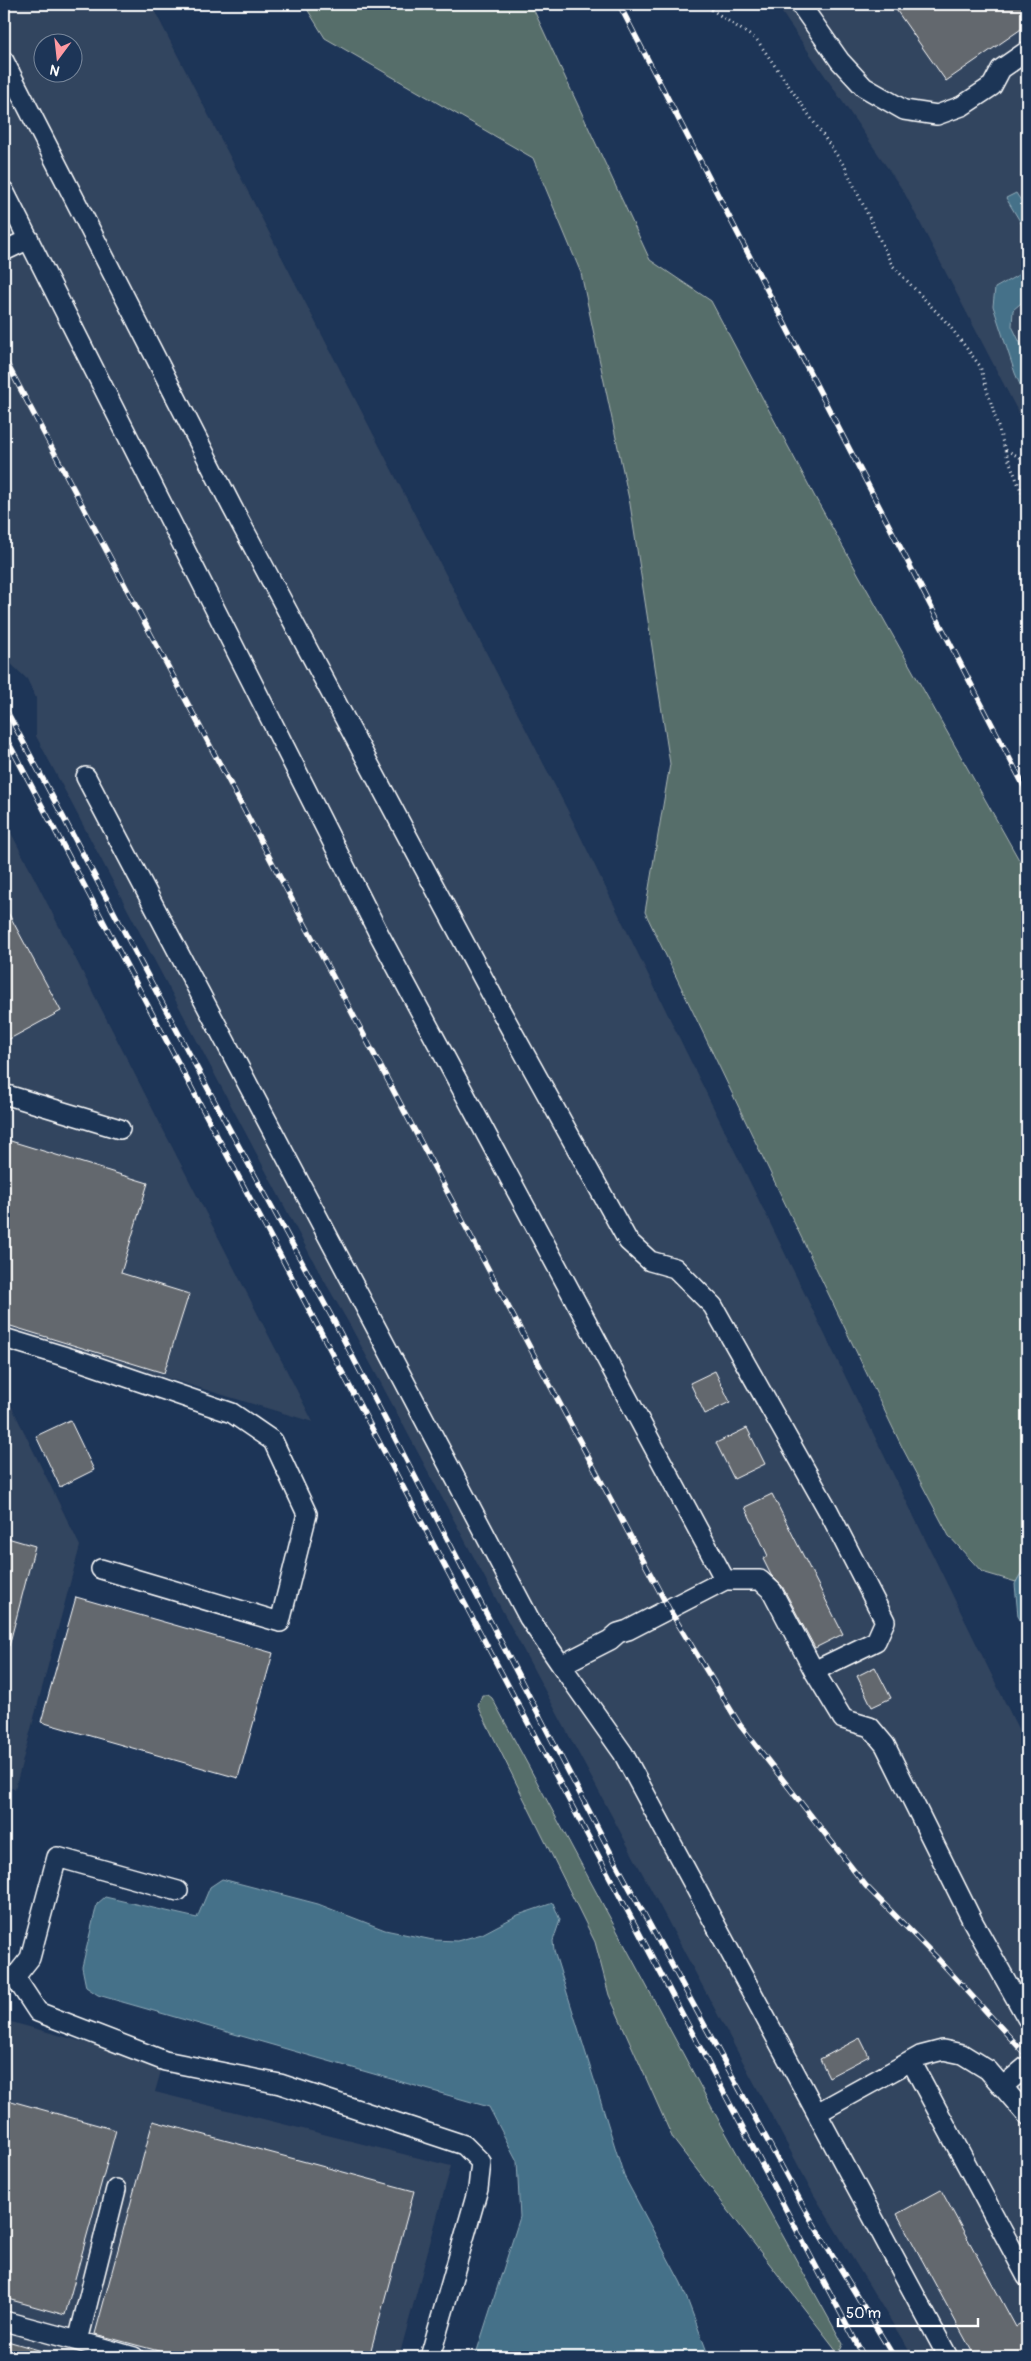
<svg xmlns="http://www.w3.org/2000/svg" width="1031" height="2361" font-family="Pangolin,sans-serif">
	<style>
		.built { fill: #32445e; fill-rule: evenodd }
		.green { fill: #576e6a; stroke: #abb6b4 }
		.water { fill: #457189; stroke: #8faab8 }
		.building { fill: #63686e; stroke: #fff }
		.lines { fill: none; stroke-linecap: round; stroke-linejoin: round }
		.minor-casing { stroke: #fff; stroke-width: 22 }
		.path { stroke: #fff; stroke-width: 3; stroke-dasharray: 1 4; stroke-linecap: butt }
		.minor { stroke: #1d3557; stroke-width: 19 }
		.rail-casing { stroke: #fff; stroke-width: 5.5 }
		.rail { stroke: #1d3557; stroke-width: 4; stroke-dasharray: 11; stroke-linecap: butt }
	</style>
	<rect width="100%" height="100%" fill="#1d3557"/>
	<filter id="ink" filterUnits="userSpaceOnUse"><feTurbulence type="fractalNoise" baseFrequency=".02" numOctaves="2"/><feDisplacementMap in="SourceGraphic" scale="10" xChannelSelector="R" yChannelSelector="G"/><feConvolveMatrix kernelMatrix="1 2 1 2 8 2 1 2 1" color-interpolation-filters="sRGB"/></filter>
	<g filter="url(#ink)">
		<!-- built -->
		<path class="built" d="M4,4H151L568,811L1027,1747V2357H913L814,2195L351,1327L318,1270L36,736V698L27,679L10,663L4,652ZM42,42H72V72H42Z
			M776,4H1027V429L904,192Z
			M4,819L313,1422L4,1329Z
			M4,1391L80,1546L15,1789L4,1786Z
			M4,2020L163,2064L155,2092L451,2166L399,2357H4Z"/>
		<!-- green -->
		<path class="green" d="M304,4H531L650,260L711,301L815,497L1027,874V1563L1016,1582L982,1572L949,1536L902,1447L645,912L670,764L630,504L581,273L533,158L325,38Z
			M482,1695H488L492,1698L718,2119L843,2344L841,2349L837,2351L673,2139L609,1995L595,1942L478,1706Z"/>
		<!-- water -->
		<path class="water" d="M1016,193L1027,210V233L1006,198Z
			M1027,270V298L1013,310L1012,326L1027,357V401L1015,373L993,306L995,288Z
			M1027,1563V1633L1018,1616L1015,1584Z
			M222,1879L318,1904L385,1930L433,1940L457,1941L482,1934L518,1915L553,1903L560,1920L553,1941L554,1951L624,2176L681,2283L709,2357H475L520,2217L517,2161L489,2107L98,1995L86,1987L82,1967L97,1904L105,1897L197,1918L210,1887Z"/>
		<!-- building -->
		<path class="building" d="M892,4H1027V25L946,81Z
			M4,905L61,1011L4,1042Z
			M4,1139L148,1183L121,1273L189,1294L164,1373L4,1324Z
			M715,1371L730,1402L705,1414L690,1383Z
			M70,1420L94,1470L60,1487L36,1436Z
			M747,1428L765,1464L734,1479L716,1443Z
			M772,1494L843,1634L815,1648L782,1586L771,1575L763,1559L768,1556L745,1507Z
			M4,1537L35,1546L9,1646H4Z
			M76,1597L273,1653L238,1778L41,1722Z
			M875,1667L891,1698L872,1707L857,1676Z
			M860,2038L869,2056L829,2077L820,2059Z
			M4,2099L116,2130L65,2315L4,2298Z
			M153,2121L414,2191L369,2357H181L95,2334Z
			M941,2190L1016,2327L1027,2321V2357H975L897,2214Z
			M4,2340L49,2353L48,2357H4Z"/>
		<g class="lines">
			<!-- minor casing -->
			<g class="minor-casing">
				<path id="minor" d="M800,4L840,61L864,87L904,110L937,115L962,106L992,86L1001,69L1027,51
					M4,61L232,507L492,995L628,1241L650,1261L675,1268L713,1306L829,1512L885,1621L876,1641L814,1671
					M4,191L380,936L725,1580H760L772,1591L814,1671L843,1719L870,1727L885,1745L973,1922L1027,2018
					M4,251L29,239
					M86,777L529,1618L561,1665L610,1640L618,1633L628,1630L725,1580
					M4,1094L120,1129
					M4,1338L83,1362L232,1413L273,1441L307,1514L280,1622L101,1569
					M561,1665L623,1753L948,2357
					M5,1974L15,1977L30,1958L57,1857L178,1891
					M15,1977L38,2012L165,2061L280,2084L464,2145L481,2162L478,2189L430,2357
					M911,2061L1027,2277
					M1002,2087L1027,2066
					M817,2113L920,2056L943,2050L962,2054L988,2070L1027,2115
					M4,2321L78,2341L116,2189
					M78,2341L134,2357"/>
			</g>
			<!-- path -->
			<path class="path" d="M703,4L757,40L845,167L892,265L949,325L980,366L1005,450L1027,506
				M1006,450L1027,461"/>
			<!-- minor -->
			<use href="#minor" class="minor"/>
			<!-- rail casing -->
			<g class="rail-casing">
				<path id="rail" d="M619,4L1027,792
					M4,358L669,1609L740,1725L866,1886L939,1960L1027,2056
					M4,706L230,1130L334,1321L615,1861L807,2213L894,2357
					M4,734L864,2357"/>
			</g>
			<!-- rail -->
			<use href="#rail" class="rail"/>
		</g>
	</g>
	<!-- margin -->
	<rect width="1031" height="2361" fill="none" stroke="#1d3557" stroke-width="20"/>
	<rect x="10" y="10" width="1011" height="2341" fill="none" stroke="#fff" stroke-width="2" filter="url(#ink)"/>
	<!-- north arrow -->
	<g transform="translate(58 58) rotate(195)"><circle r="24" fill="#1d3557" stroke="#77869a"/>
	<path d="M0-4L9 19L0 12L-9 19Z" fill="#ff9aa2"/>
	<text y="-8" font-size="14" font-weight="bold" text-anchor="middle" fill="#ffffff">N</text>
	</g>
	<!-- scale -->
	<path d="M838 2318v8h140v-8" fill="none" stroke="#ffffff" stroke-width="2.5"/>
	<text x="846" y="2318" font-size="15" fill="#ffffff" stroke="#1d3557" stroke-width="4" paint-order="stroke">50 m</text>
</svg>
